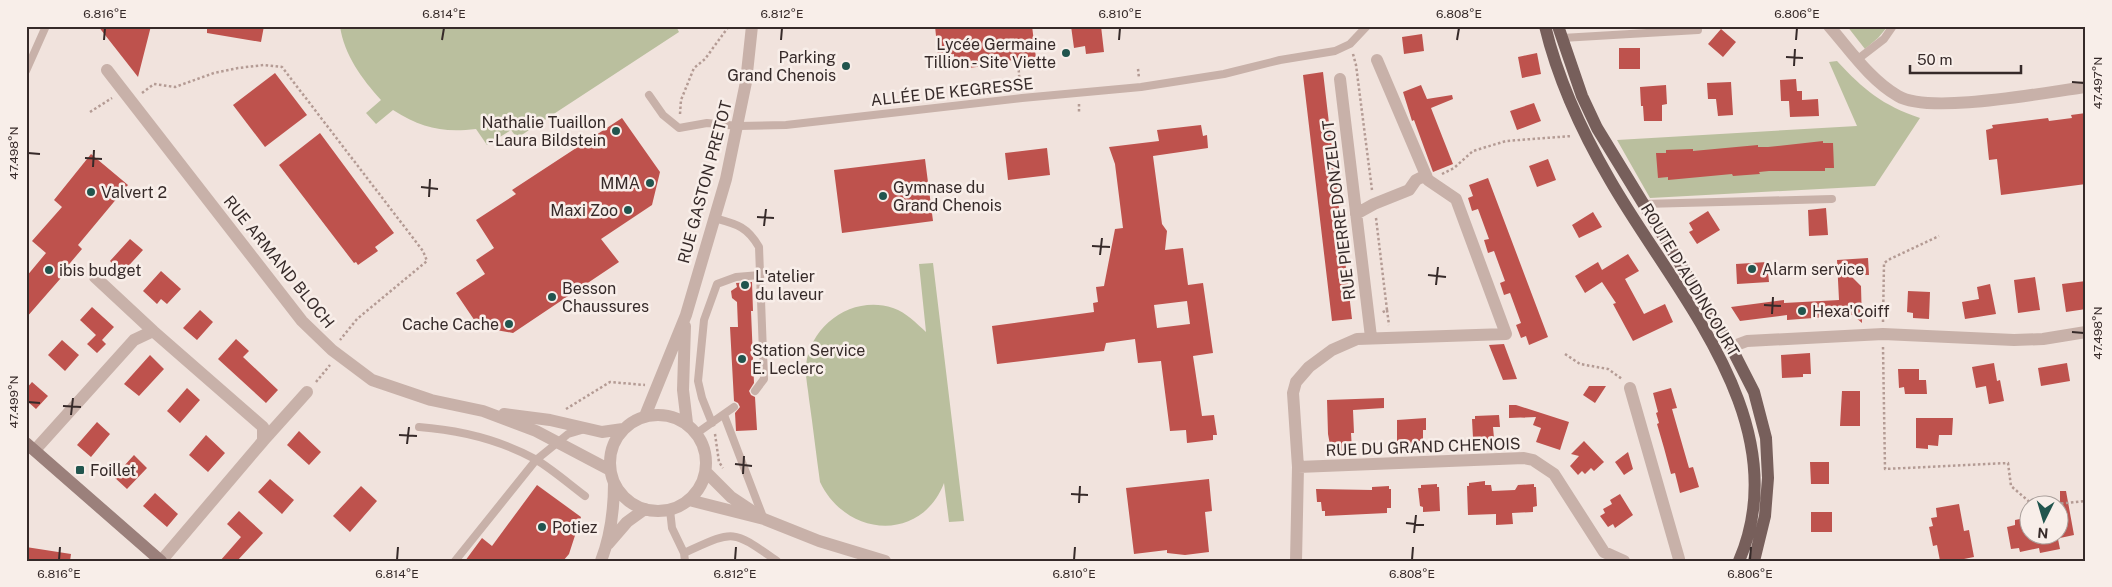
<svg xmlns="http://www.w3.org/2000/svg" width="2112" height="587" font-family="'Public Sans',sans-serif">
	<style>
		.green { fill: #babf9e }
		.building { fill: #be524d; fill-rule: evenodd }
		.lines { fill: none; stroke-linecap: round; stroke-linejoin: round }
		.path { stroke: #b49b94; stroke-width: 2.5; stroke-dasharray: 2.5 2.5; stroke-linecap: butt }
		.service { stroke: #c8b1a9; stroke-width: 8 }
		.minor { stroke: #c8b1a9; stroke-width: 12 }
		.secondary { stroke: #9b807b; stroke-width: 12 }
		.primary { stroke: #775f5b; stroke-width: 12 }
		.ticks { fill: none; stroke: #362a29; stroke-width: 2 }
		.poi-dot { fill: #21554e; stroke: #f8eee9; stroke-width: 2 }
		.labels { text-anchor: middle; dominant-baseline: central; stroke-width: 5; stroke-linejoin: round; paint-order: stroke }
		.poi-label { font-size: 16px; fill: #362a29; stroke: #f8eee9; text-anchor: start }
		.street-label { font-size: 16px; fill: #362a29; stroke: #f8eee9 }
		.neatline { fill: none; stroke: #362a29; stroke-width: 2 }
		.ticks-label { font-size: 12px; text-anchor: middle; fill: #362a29 }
	</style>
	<rect width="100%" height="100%" fill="#f1e3dd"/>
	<!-- green -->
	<path class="green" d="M340,26H676L679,32L517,138L511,130L487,145L476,129C442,133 422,128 393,110L376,124L366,113L381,100C362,79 344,55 340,26Z
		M1847,26H1888L1878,38L1865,49Z
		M1837,61C1864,90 1882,105 1920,118L1875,186L1650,198L1617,140L1857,126L1829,62Z
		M933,263L964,521L949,522L944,483C921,543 846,537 820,482C816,454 813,426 809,399C808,388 805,376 806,365C811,324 853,295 893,308C907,313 916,323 926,332L919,264Z"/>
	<!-- building -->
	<path class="building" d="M98,26H151L138,77Z
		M207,26H264L261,42L207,33Z
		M935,26H1032L1036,58L993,62V65L960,69L958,58H954V54L938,56Z
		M1071,26H1101L1104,52L1086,54L1085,46L1074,48Z
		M1721,29L1736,42L1723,57L1708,44Z
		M1422,34L1424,51L1404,54L1402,37Z
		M1619,48H1640V69H1619Z
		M1537,53L1541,74L1522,78L1518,57Z
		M1323,72L1352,319L1332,321L1303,75Z
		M275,73L307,115L265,147L233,105Z
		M1796,79L1797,91H1802V100L1818,99L1819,116L1790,117L1789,101H1781L1780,80Z
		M1731,82L1733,115L1718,116L1716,99H1708L1707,83Z
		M1421,85L1427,99L1452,95L1453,99L1431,108L1453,164L1433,172L1414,120L1412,121L1403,92Z
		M1666,85L1667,104L1662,105V121H1644L1643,106H1641L1640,87Z
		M1534,103L1541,121L1517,130L1510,111Z
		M2086,113V184L2001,195L1997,159L1989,160L1986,130L1993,128L1992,125L2048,118L2049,121L2072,118L2071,115Z
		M622,118L660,172L652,205L601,239L619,262L513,333L479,327L456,293L485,274L476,260L494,248L476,220L516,194L512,190Z
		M1201,125L1203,136L1207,135L1208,148L1153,156L1162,224L1167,231L1165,250L1183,248L1188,285L1203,283L1213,353L1193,356L1202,416L1214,415L1217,435H1213V440L1187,443L1186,430L1170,431L1161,361L1138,363L1135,339L1106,343L1104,351L997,364L992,326L1094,312L1093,303L1098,302L1096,287L1104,286L1115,229L1123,228L1115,164L1109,147L1159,141L1157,130ZM1187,301L1190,324L1157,328L1154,305Z
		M320,133L394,233L375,247L378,251L358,265L356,262L354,263L279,165Z
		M1823,141V143H1833L1834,168H1825V171H1769L1759,172L1760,174L1733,176L1732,174L1668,180V177L1658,178L1656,153H1666V150L1693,149V151L1758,145V147H1768Z
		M1047,148L1050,175L1008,180L1005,153Z
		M91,154L128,185L78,245L82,249L65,269L67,271L26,318V277L46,253L32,241L62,207L54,200Z
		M925,159L933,221L842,233L834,170Z
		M1548,159L1556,180L1537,187L1529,166Z
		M1488,178L1548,337L1529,345L1526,336L1521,338L1516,325L1521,323L1510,293L1504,295L1500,283L1505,281L1494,251L1488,253L1484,240L1489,239L1478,209L1472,211L1468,198L1473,196L1469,185Z
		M1826,208L1828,235L1809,236L1808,210Z
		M1708,211L1720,230L1697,244L1689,232L1693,230L1689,223Z
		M1593,212L1602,227L1579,238L1572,225Z
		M130,239L143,250L122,273L110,261Z
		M1628,254L1639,271L1625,279L1644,314L1665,304L1673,322L1633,341L1613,304L1616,303L1602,282L1585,293L1575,276L1598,262L1602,270Z
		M1868,258L1869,275H1850L1861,286L1862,323L1853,315L1787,320V315L1740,321L1731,307L1784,300V303L1839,300L1837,260Z
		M1767,262L1769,282L1737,284L1736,264Z
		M161,271L181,289L167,304L161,299L157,304L143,291Z
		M2035,277L2040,310L2018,313L2014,280Z
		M2086,281V309L2066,312L2062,284Z
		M752,282L753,311H751L754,383L749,391L751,395L755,397L757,430L736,431L735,413L740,407L738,403L734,401L730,327H738L737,302L732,298L731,291L737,287L736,283Z
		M1990,284L1996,314L1965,319L1962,302L1979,299L1977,287Z
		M1908,291L1930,292L1929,319L1913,318V313L1907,312Z
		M92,307L114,327L102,340L106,344L97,353L87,344L96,335L80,320Z
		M200,310L213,322L197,340L183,328Z
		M236,339L249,351L243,357L278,390L266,403L218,359Z
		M62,340L79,355L65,371L48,355Z
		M1504,344L1517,379L1503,380L1489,345Z
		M1810,353L1811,374H1803V377L1782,378L1781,355Z
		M150,355L164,369L139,396L124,384Z
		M1994,363L1997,381L2000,380L2004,401L1989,404L1986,386L1976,388L1972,367Z
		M2067,363L2070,381L2041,386L2038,368Z
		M1898,369H1919V380H1926L1927,394H1905L1904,387L1899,388Z
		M32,382L48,396L36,409L26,400V389Z
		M1589,386H1606L1595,403L1583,395Z
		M187,388L200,400L180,423L167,411Z
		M1671,388L1677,408L1672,409L1689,468L1693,467L1699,487L1680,493L1675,473L1671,474L1664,448L1657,424L1659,423L1656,413L1658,412L1653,393Z
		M1842,391H1860V426H1840Z
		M1384,398V408L1353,410L1354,433H1351L1352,450L1334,451V445H1330L1328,434L1327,400Z
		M1509,405H1516L1569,422L1560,450L1536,442L1541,428L1533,425L1536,417L1509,418Z
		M1499,415L1500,427H1493L1494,438H1490V443L1478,444L1477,438H1473L1472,419H1475V416Z
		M1426,418V430H1423V441H1419V446L1406,447V442H1397V420Z
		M1916,418H1953L1952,435H1939L1938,446L1928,445V449L1916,448Z
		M97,422L110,434L91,457L77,445Z
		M299,431L321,452L309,465L287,445Z
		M206,435L225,453L208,472L189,455Z
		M1584,441L1604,462L1594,471L1591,468L1585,474L1582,471L1578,475L1570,466L1579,456L1571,454Z
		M1628,452L1633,469L1624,475L1615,462Z
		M134,455L147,468L127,489L114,477Z
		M1810,462H1829V484H1811Z
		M270,479L294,500L282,514L258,492Z
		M1209,479L1212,511L1205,512L1209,552L1185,555L1167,553V550L1134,554L1126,488Z
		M1485,481V485H1491L1492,491L1515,490L1518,485L1534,484V487H1536L1537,506L1533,507V512L1512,513L1513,524L1496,525V514L1468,515L1467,486H1469V483Z
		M1437,484V487H1439L1440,511L1423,512V507L1420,506L1418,488H1421V485Z
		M537,485L581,517L569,554L563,561H465L482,538L492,546Z
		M361,486L377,501L350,532L333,516Z
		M1389,486V489H1391V508H1387V513L1325,516V511H1322L1321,502H1317L1316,489L1372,490V487Z
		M2060,491H2066L2074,535L2060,538Z
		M155,493L178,514L167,527L143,506Z
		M1620,494L1633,515L1615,528L1613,524L1608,527L1600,516L1605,513L1603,509L1612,504L1610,500Z
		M1959,504L1964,531L1969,530L1974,557L1964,559V561H1940L1937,545L1933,546L1929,527L1933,526L1931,518L1937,517L1936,508Z
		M239,511L263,533L237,561H220L241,537L227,524Z
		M1811,512H1832V532H1811Z
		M2030,517V534H2057L2060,549L2040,553L2039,548L2020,552L2019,548L2011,549L2007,527L2015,525V520Z
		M26,547L71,554L70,561H26Z"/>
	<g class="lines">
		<!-- path -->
		<path class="path" d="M1353,54L1356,65L1372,190
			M1018,60L1020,88
			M1138,69L1139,78
			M142,93L154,84L175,87L214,73L238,68L264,65L282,67L423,251L427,261L357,319L340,340
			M1079,104V112
			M90,112L112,98
			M680,114L681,100L694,68L705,59L729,26
			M1442,174L1454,168L1473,151L1506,141L1572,136
			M1376,218L1387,310L1381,313
			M1387,310L1389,325
			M1883,322L1884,263L1890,259L1939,236
			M1883,347L1885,469L2008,463L2011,486L2032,504
			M1565,354L1580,364L1608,369L1622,379
			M316,382L330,365
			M566,409L610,382L645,385
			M715,434L719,462L723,468
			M2056,504L2086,501"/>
		<!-- service -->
		<path class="service" d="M1562,38L1698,30
			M1858,59L1884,39L1893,26
			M26,71L46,26
			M649,95L663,115L679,128L707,123L738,126L786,125L1022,98L1141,87L1224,74L1280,60L1335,51L1350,44L1367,26
			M1643,204L1832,199
			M714,218C736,224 747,226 759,247L764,379L755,391
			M724,415L763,517
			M712,423L702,398L698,381L704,320L717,284L736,277L760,275
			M419,427C459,430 500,440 535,459C552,469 569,484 585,496
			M697,433L734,407
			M670,510L672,528L684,553
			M455,561L536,460L568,434L585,429
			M685,561L684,553C735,530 731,529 777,561"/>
		<!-- minor -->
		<path class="minor" d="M1829,26C1850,50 1870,80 1898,96C1930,115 2046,92 2086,87
			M107,70L302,321L332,350L372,380L431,400L483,411L536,431L610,470
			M1340,79L1371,337
			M1356,214L1374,204L1409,190L1416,180L1426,175
			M95,277L153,331
			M685,326L683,390L687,423
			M1731,347L1747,341L1883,334L2014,340L2043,339L2086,332
			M1630,388L1679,559
			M504,414L550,420L602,432L623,429
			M610 463a48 48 0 1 1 96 0a48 48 0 1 1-96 0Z
			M645,416L686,315L726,179L746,82L752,26
			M263,441L307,392
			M35,450L134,340L153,331L263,427V441L161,561
			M1298,467L1524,458L1533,460L1554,474L1604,552L1624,561
			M706,472L731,497L755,513
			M689,500L764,519L819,541L885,561
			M608,544L627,522L645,509
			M601,561C611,535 614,511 614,483
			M1296,561L1298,467L1293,393L1296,382L1309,367L1332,350L1357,339L1506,334L1456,199L1428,180L1377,60"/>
		<!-- secondary -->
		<path class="secondary" d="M26,443L161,561"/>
		<!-- primary -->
		<path class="primary" d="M1545,26C1558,80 1582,132 1610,180C1674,292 1799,422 1739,561
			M1558,26L1582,96L1597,128L1731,347L1754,392L1766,438L1768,478L1765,516L1754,561"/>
	</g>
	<!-- ticks -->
	<path class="ticks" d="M104,40L105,28M442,40L444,28M781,40L782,28M1119,40L1120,28M1457,40L1459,28M1796,40L1797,28M1786,57L1803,58M1794,66L1795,49M2072,82L2084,83M28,153L40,154M85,158L102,159M93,167L94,150M421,187L438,189M429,197L430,179M757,217L774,218M764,226L766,209M1092,246L1110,247M1100,255L1102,238M1428,275L1446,277M1436,285L1438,267M1764,305L1781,306M1772,314L1773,297M2072,332L2084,333M28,402L40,403M63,406L81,407M71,415L73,398M399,435L417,436M407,444L409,427M735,464L752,466M743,474L744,456M1071,494L1088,495M1079,503L1080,486M1406,523L1424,525M1414,533L1416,515M59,560L60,547M397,560L398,547M735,560L736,547M1074,560L1075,547M1412,560L1413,547M1750,560L1751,547"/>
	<!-- markers -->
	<g class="poi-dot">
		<circle cx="1066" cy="53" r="5"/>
		<circle cx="846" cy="66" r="5"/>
		<circle cx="616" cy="131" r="5"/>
		<circle cx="650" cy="183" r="5"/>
		<circle cx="91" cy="192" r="5"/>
		<circle cx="883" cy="196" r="5"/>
		<circle cx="628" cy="210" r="5"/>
		<circle cx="1752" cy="269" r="5"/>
		<circle cx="49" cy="270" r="5"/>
		<circle cx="745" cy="285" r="5"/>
		<circle cx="552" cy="297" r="5"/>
		<circle cx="1802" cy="311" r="5"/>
		<circle cx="509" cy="324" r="5"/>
		<circle cx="742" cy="359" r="5"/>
		<rect x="75" y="465" width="10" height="10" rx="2.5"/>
		<circle cx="542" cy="527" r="5"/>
	</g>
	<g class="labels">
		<!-- poi labels -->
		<g class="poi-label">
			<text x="1056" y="44" text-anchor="end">Lycée Germaine<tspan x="1056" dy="18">Tillion - Site Viette</tspan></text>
			<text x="836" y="57" text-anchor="end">Parking<tspan x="836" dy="18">Grand Chenois</tspan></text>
			<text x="606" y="122" text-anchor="end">Nathalie Tuaillon<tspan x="606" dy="18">- Laura Bildstein</tspan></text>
			<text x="640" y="183" text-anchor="end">MMA</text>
			<text x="893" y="187">Gymnase du<tspan x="893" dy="18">Grand Chenois</tspan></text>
			<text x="101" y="192">Valvert 2</text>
			<text x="618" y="210" text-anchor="end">Maxi Zoo</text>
			<text x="1762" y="269">Alarm service</text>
			<text x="59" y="270">ibis budget</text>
			<text x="755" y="276">L'atelier<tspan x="755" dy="18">du laveur</tspan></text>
			<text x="562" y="288">Besson<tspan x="562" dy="18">Chaussures</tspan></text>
			<text x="1812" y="311">Hexa'Coiff</text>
			<text x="499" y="324" text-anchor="end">Cache Cache</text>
			<text x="752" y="350">Station Service<tspan x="752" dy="18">E. Leclerc</tspan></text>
			<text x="90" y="470">Foillet</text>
			<text x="552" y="527">Potiez</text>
		</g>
		<!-- street labels -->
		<g class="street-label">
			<text transform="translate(952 92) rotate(-6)">ALLÉE DE KEGRESSE</text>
			<text transform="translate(705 182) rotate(-75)">RUE GASTON PRETOT</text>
			<text transform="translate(1339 210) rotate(-97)">RUE PIERRE DONZELOT</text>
			<text transform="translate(279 262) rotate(51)">RUE ARMAND BLOCH</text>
			<text transform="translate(1690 280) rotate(59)">ROUTE D'AUDINCOURT</text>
			<text transform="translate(1423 447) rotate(-2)">RUE DU GRAND CHENOIS</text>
		</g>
	</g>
	<!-- border -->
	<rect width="2112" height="587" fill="none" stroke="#f8eee9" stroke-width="55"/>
	<!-- north arrow -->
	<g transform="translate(2044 520) rotate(185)"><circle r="24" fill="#f8eee9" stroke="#aaa09c"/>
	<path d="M0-4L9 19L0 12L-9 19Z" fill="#21554e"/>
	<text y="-8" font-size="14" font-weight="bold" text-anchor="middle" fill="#362a29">N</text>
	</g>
	<!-- scale -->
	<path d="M1910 65v8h111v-8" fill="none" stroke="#362a29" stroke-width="2.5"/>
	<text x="1917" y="65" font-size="15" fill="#362a29" stroke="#f8eee9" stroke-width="4" paint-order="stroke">50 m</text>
	<rect x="28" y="28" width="2056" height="532" class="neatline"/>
	<g class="ticks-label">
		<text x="105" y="18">6.816°E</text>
		<text x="444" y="18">6.814°E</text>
		<text x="782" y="18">6.812°E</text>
		<text x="1120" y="18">6.810°E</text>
		<text x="1459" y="18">6.808°E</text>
		<text x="1797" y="18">6.806°E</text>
		<text transform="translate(2098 83) rotate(-90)" y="4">47.497°N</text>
		<text transform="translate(14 153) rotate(-90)" y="4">47.498°N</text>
		<text transform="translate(2098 333) rotate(-90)" y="4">47.498°N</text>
		<text transform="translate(14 402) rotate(-90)" y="4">47.499°N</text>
		<text x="59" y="578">6.816°E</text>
		<text x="397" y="578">6.814°E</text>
		<text x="735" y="578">6.812°E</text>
		<text x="1074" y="578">6.810°E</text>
		<text x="1412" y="578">6.808°E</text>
		<text x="1750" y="578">6.806°E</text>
	</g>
</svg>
